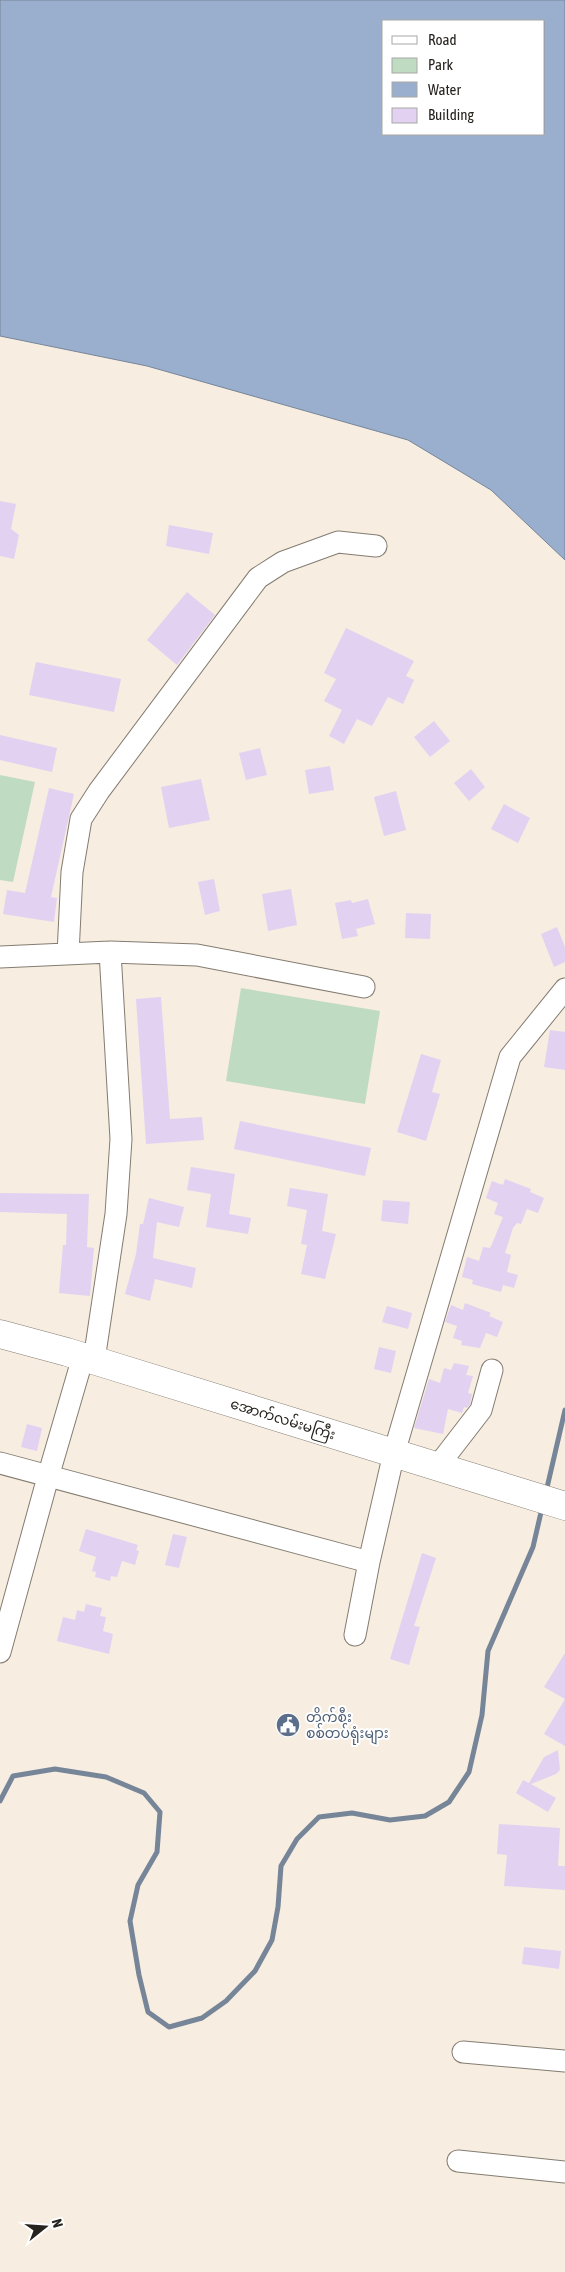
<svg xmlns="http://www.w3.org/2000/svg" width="565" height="2272" font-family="'Asap Condensed','Noto Sans Myanmar',sans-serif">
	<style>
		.green { fill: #bfdbc2 }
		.water { fill: #9aafcd; stroke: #778598; fill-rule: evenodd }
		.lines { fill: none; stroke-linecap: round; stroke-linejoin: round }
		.stream { stroke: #778598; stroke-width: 5 }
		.building { fill: #e3d1f2 }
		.minor-casing { stroke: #847c71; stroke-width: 23 }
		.major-casing { stroke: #847c71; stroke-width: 29 }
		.minor { stroke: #fff; stroke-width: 21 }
		.major { stroke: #fff; stroke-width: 28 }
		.labels { text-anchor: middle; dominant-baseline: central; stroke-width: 4; stroke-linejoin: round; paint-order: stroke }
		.street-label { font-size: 14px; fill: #26221e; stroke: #fff }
		.service-label { font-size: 14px; fill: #4e5e75; stroke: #fff; text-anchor: start }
	</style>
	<rect width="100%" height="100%" fill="#f7ede1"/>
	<!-- green -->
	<path class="green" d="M0,775L35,782L13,882L0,880Z
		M241,988L380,1011L365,1104L226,1081Z"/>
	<!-- water -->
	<path class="water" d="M0,0H565V560L491,490L408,440L147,366L0,336ZM384,21H544V134H384Z"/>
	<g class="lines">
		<!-- stream -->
		<path class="stream" d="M546,1492L565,1410
			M0,1801L13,1776L55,1769L106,1777L144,1793L160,1812L157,1852L138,1885L130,1921L139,1975L148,2012L169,2027L202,2018L226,2001L255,1971L272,1940L278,1907L281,1866L297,1839L319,1817L352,1813L390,1820L425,1816L449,1802L469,1772L482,1715L488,1651L533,1547L542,1508"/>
	</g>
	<!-- building -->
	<path class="building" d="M0,501L16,504L11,529L19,535L14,559L0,556Z
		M169,525L213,533L209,554L166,546Z
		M187,592L215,615L177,665L147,640Z
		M346,628L414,661L406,676L414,680L403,704L388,697L372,726L357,719L344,744L329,736L342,710L324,701L336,679L324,673Z
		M36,662L121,679L114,712L29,695Z
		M434,721L450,741L430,757L414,737Z
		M0,735L57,748L52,772L0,760Z
		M260,748L267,775L246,780L239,753Z
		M330,766L334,790L309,794L305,770Z
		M471,769L485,787L469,801L454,783Z
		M201,779L210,820L169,828L161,787Z
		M49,788L74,794L51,897L57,898L54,922L3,914L7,890L25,893Z
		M396,791L406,830L384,836L374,797Z
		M504,804L530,818L518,843L491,829Z
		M214,879L220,911L205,915L198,882Z
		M291,889L297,925L268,931L262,894Z
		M368,899L375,924L356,929L358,936L342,939L335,903L351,900L352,903Z
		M406,913L431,914L430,939L405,938Z
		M557,927L565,947V962L554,967L541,934Z
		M161,997L170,1119L202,1117L204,1140L146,1144L136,999Z
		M550,1030L565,1032V1070L544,1067Z
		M421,1054L441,1060L432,1092L440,1094L426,1141L397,1132Z
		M240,1121L371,1148L365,1176L234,1149Z
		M191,1167L235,1174L229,1214L251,1218L248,1234L206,1227L211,1194L187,1190Z
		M505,1179L531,1189L530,1192L544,1198L538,1213L527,1209L521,1224L517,1223L513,1228L505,1253L511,1255L507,1272L518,1275L514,1288L503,1285L501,1292L472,1284L473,1280L462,1277L467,1257L479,1261L483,1247L490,1248L492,1244L503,1217L494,1214L498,1203L486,1198L492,1181L503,1185Z
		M290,1188L328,1194L322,1231L336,1234L325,1279L301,1274L307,1245L301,1244L307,1210L287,1206Z
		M0,1193L89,1194L87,1247L94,1248L90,1296L59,1293L63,1245H66L67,1214L0,1212Z
		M149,1198L184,1207L179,1227L157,1222L153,1258L196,1268L192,1288L155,1279L150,1301L125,1294L136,1254L140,1224H143Z
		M383,1200L410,1202L408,1224L381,1221Z
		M465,1303L491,1313L489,1316L503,1322L497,1337L486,1333L480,1348L461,1345L462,1341L453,1338L457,1326L445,1322L451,1305L463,1310Z
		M387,1306L412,1313L408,1329L382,1322Z
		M379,1347L396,1351L391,1373L374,1369Z
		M454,1363L469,1366L466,1375L473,1376L468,1393L472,1394L470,1404L467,1408L464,1407L462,1413L448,1409L443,1434L414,1428L429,1379L440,1383L444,1368L451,1370Z
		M27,1424L42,1428L37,1451L21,1447Z
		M86,1529L138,1545L136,1550L139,1551L135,1565L122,1561L117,1577L111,1576L110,1581L95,1577L96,1572L92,1571L96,1557L79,1551Z
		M173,1534L187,1537L179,1568L165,1565Z
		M422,1553L436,1558L414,1626L420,1627L409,1665L390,1659Z
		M86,1604L102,1608L100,1616L106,1617L103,1631L113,1634L109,1654L57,1641L63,1617L75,1620L77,1610L84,1612Z
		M565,1653V1746L544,1734L565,1699L544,1687Z
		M279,1716L295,1719L293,1731L276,1728Z
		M558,1750L560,1770L556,1774L531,1784L556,1798L548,1812L516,1793L523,1780L529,1783L544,1757Z
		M499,1824L560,1828L558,1866H565V1890L504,1886L507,1855L497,1854Z
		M524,1947L561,1951L559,1969L522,1964Z"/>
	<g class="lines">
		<!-- minor casing -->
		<g class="minor-casing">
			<path id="minor" d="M68,954L72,872L81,819L99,791L258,578L283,562L338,542L376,546
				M0,957L110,952L197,955L364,987
				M94,1360L116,1214L121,1139L110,952
				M0,1463L369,1562
				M437,1467L481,1410L492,1370
				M355,1635L369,1562L394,1453L510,1057L565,989
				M0,1652L48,1477L83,1357
				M463,2052L565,2061
				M458,2161L565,2172"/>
		</g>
		<!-- major casing -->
		<g class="major-casing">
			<path id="major" d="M0,1334L67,1352L565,1506"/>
		</g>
		<!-- minor -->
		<use href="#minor" class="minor"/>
		<!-- major -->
		<use href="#major" class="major"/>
	</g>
	<!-- icons -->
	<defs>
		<g id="civic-disc" transform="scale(1.25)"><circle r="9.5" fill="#5c6f8a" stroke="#fff"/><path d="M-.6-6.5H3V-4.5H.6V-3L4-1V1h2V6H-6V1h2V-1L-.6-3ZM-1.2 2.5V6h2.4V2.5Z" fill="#fff"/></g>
	</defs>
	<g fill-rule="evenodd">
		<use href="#civic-disc" x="288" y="1725"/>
	</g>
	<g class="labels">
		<!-- street labels -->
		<g class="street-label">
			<text transform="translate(283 1419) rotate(17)">အောက်လမ်းမကြီး</text>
		</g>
		<!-- service labels -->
		<g class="service-label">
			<text x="306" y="1717">တိုက်စီး<tspan x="306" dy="16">စစ်တပ်ရုံးများ</tspan></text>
		</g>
	</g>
	<!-- legend -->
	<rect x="382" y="20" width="162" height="115" fill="#ffffff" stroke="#a8a7a5"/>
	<rect x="392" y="36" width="25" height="8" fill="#ffffff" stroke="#a8a7a5"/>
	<text x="428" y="45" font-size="15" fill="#26221e">Road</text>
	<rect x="392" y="58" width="25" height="15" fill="#bfdbc2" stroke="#a8a7a5"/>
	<text x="428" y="70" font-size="15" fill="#26221e">Park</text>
	<rect x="392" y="82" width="25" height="15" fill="#9aafcd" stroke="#a8a7a5"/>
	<text x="428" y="95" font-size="15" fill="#26221e">Water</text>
	<rect x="392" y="108" width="25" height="15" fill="#e3d1f2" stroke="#a8a7a5"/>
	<text x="428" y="120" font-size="15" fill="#26221e">Building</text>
	<!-- north arrow -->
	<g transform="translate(45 2227) rotate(73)" stroke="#ffffff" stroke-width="4" paint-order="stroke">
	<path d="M0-4L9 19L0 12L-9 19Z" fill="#26221e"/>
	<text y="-8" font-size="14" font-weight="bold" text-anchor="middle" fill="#26221e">N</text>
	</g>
</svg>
